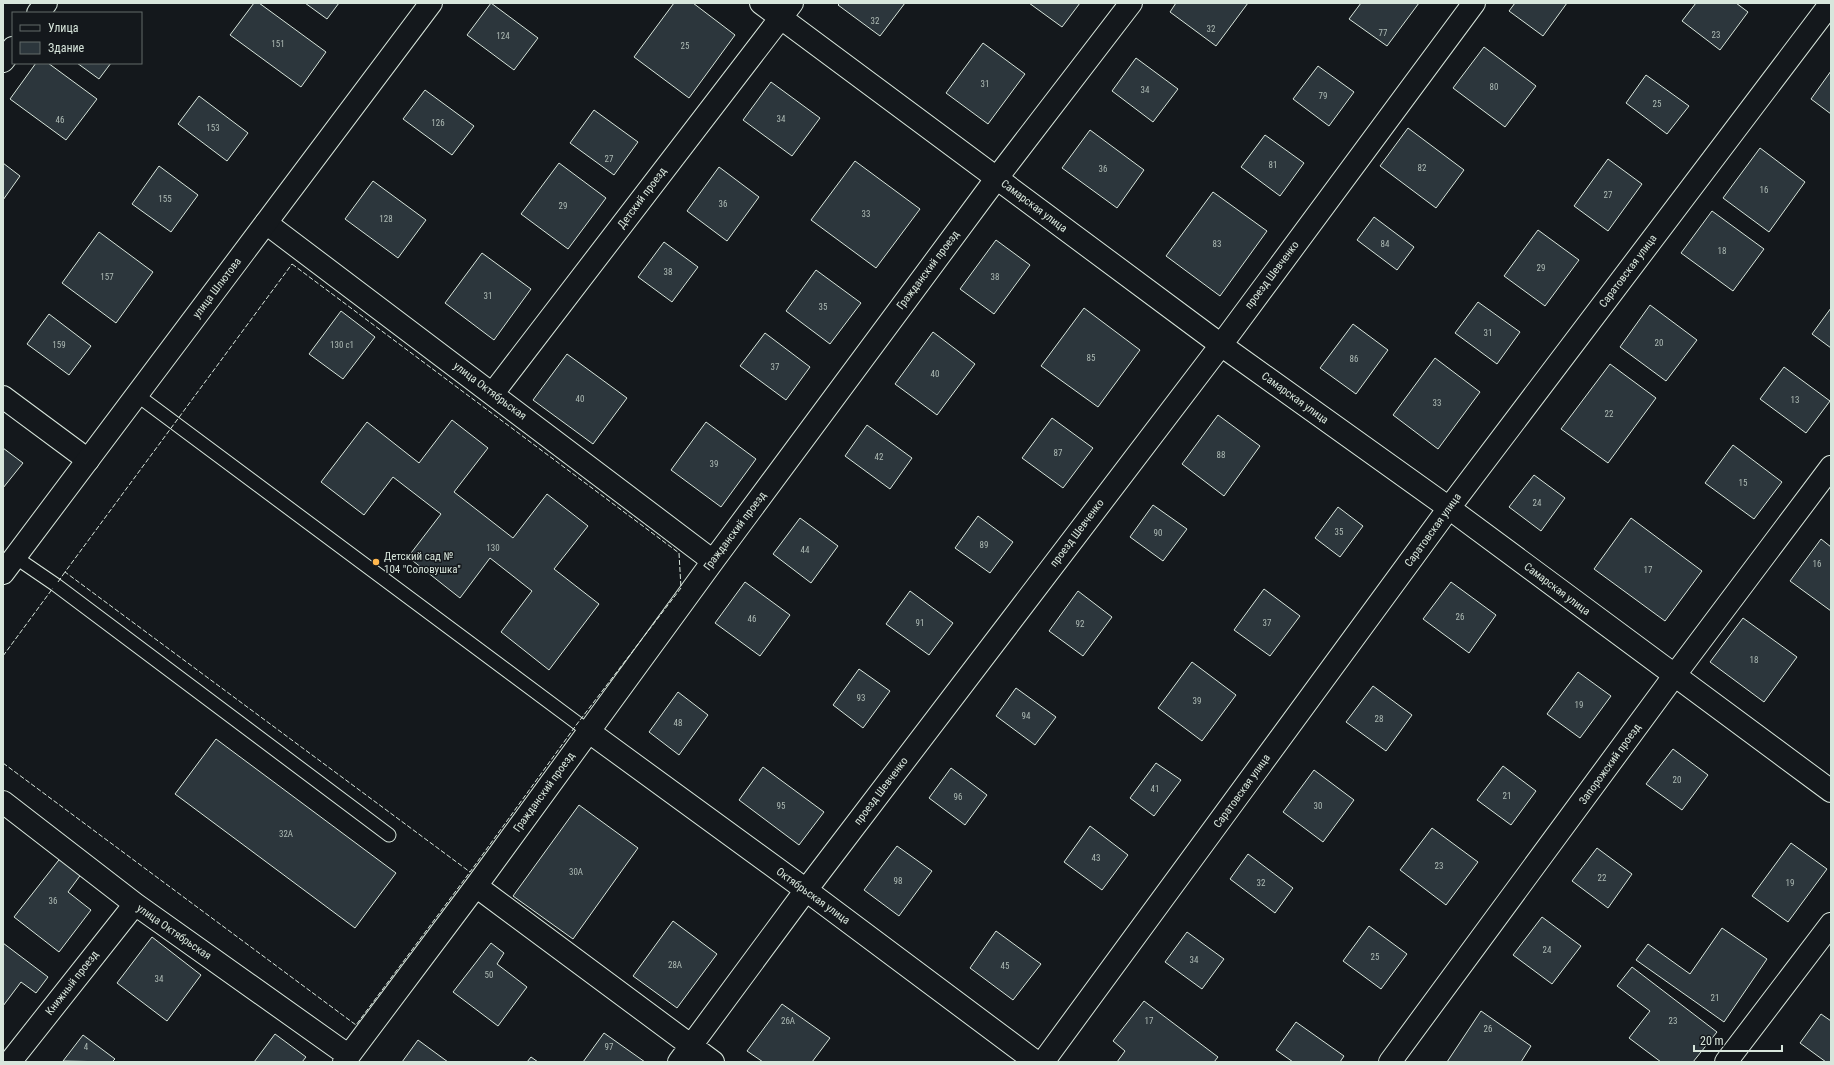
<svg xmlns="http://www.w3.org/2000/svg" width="1834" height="1065" font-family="'Roboto Condensed',sans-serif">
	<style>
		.building { fill: #2c363c; stroke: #d8e6dc }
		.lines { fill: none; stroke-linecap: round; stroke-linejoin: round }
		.lane-casing { stroke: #d8e6dc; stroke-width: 15 }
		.street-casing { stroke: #d8e6dc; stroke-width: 24 }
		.secondary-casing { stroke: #d8e6dc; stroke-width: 24 }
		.lane { stroke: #14181c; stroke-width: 13 }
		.street { stroke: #14181c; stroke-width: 22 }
		.secondary { stroke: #14181c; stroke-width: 22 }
		.fence { stroke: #d8e6dc; stroke-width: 1; stroke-dasharray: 5 2; stroke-linecap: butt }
		.poi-dot { fill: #ffb74d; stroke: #14181c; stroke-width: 1.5 }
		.labels { text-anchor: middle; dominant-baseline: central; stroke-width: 3; stroke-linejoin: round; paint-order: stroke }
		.number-label { font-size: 9px; fill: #adbab4 }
		.street-label { font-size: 11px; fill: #d8e6dc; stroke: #14181c }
		.poi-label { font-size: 11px; fill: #d8e6dc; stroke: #14181c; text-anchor: start }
	</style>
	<rect width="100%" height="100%" fill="#14181c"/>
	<!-- building -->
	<path class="building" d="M254,3H259L326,52L301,87L230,35Z
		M305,3H339L327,19Z
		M491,3L538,38L514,70L467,35Z
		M674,3H693L735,35L689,98L634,57Z
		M840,3H905L880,36L838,5Z
		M1029,3H1080L1062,27Z
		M1176,3H1248L1216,46L1170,12Z
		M1361,3H1419L1387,46L1349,19Z
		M1515,3H1567L1543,36L1509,11Z
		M1696,3H1736L1748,12L1720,50L1682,21Z
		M983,43L1025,74L988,124L946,93Z
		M1484,47L1536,86L1505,127L1453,88Z
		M1136,58L1178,89L1153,122L1112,91Z
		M36,63H48L97,99L66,140L10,99Z
		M77,63H111L99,79Z
		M1318,66L1354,92L1329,126L1293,99Z
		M1831,71V114L1811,99Z
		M1646,75L1689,106L1667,134L1626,103Z
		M771,82L820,118L792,156L743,120Z
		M425,90L474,126L452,155L403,119Z
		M199,96L248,133L227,161L178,124Z
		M594,110L638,142L614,175L570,143Z
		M1408,128L1464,170L1436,208L1380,166Z
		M1090,130L1144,170L1117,208L1062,168Z
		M1265,135L1304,163L1280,196L1241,167Z
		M1760,148L1805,182L1769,232L1723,198Z
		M1608,159L1642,184L1608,231L1574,206Z
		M855,161L920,209L876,268L811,220Z
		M3,163L20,176L3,200Z
		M559,163L606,198L568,249L521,214Z
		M159,166L198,195L171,232L132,204Z
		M719,167L759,197L727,241L687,211Z
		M373,181L426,220L398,258L345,219Z
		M1213,192L1267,231L1220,296L1166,256Z
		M1712,211L1764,249L1733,291L1681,253Z
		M1374,217L1414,247L1397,270L1357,240Z
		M1538,230L1579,260L1545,306L1504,276Z
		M99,232L153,272L116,323L62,283Z
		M996,240L1030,265L994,314L960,289Z
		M664,242L698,267L672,302L638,277Z
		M482,253L531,289L494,340L445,303Z
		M816,270L861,303L830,344L786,311Z
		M1478,302L1520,332L1497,364L1455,333Z
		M1650,305L1697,340L1666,381L1620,347Z
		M1084,308L1140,350L1098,407L1041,366Z
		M1831,308V348L1812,334Z
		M341,311L375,337L343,379L309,354Z
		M49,314L91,346L69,375L27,344Z
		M1353,324L1388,350L1356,394L1320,368Z
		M933,332L975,364L937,415L895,384Z
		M765,333L810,367L786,400L740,366Z
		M567,354L627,398L593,444L533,400Z
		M1435,358L1480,392L1438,449L1393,415Z
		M1610,364L1656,398L1608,463L1561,429Z
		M1784,367L1830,401L1806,433L1760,399Z
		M1218,415L1260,446L1224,496L1182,464Z
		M1052,418L1093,448L1063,488L1022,458Z
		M452,420L488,448L454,492L513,538L547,494L588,526L554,569L599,604L549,670L501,632L532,591L490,558L460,598L408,557L441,514L393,477L364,515L321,482L367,422L419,463Z
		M706,422L756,459L721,507L671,470Z
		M867,425L912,458L890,489L845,456Z
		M1733,445L1782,482L1754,519L1705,483Z
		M3,448L23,463L3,488Z
		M1534,475L1565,498L1541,531L1509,507Z
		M1153,505L1187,529L1163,561L1130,537Z
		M1338,507L1363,526L1340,557L1315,538Z
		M978,516L1013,542L990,573L955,548Z
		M800,518L838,546L811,583L773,554Z
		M1631,518L1702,571L1665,621L1594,569Z
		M1821,539L1831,547V611L1790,581Z
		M745,582L790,615L760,656L715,623Z
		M1451,582L1496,615L1469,653L1423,619Z
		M1264,589L1300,616L1270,656L1234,630Z
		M910,591L953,623L929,655L886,624Z
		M1078,591L1112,617L1083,656L1049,631Z
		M1743,618L1797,657L1764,702L1710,662Z
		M1192,662L1236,695L1202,741L1158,708Z
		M859,669L890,691L863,728L833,705Z
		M1578,672L1611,696L1580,738L1547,714Z
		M1373,686L1412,715L1386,751L1346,722Z
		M1016,688L1056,717L1035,745L996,716Z
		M678,692L708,715L679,755L649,732Z
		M216,739L396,873L355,928L175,794Z
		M1673,749L1708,775L1682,810L1646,784Z
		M1156,763L1181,780L1154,816L1130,798Z
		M1503,766L1536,791L1511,825L1477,800Z
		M763,767L824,812L799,845L739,800Z
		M951,768L987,795L965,825L929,798Z
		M1314,770L1354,800L1323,842L1283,812Z
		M579,805L638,848L573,939L513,896Z
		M1090,826L1128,855L1102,890L1064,862Z
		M1432,828L1478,862L1446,905L1400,870Z
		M1791,843L1827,869L1788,922L1752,896Z
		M897,846L932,871L899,916L864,890Z
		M1597,848L1632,874L1608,908L1572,881Z
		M1248,854L1293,888L1275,913L1230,879Z
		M62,856L82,873L68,892L91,910L59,952L14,917Z
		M1542,917L1581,946L1552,984L1513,955Z
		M673,921L717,954L677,1008L633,976Z
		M1369,926L1407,954L1381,989L1343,961Z
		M1722,928L1767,959L1724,1022L1636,960L1648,944L1690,974Z
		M996,931L1041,964L1013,1000L970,968Z
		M1187,932L1224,959L1202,989L1165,962Z
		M152,937L201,975L167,1021L117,983Z
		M3,943L48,977L36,993L21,982L3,1006Z
		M491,943L504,953L497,964L527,987L498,1026L453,992Z
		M1632,967L1717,1032L1693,1062H1661L1629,1038L1650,1011L1617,986Z
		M1144,1001L1218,1057L1214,1062H1117L1125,1051L1113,1041Z
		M782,1004L830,1038L812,1062H763L747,1051Z
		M1481,1011L1531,1046L1521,1062H1447Z
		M1821,1014L1831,1021V1062H1826L1800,1043Z
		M1296,1022L1344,1056L1340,1062H1293L1276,1050Z
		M604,1033L645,1062H583Z
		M275,1034L306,1057L302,1062H254Z
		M83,1035L115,1059L112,1062L63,1061Z
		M418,1040L448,1062H402Z
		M531,1057L538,1062H527Z"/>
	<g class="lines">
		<!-- lane casing -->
		<g class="lane-casing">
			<path id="lane" d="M137,395L588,731
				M15,557L56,585L389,835"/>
		</g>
		<!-- street casing -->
		<g class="street-casing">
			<path id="street" d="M761,3L1221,345L1449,508L1831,791
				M38,13L46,3
				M3,61L13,48
				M266,223L713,561
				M493,393L792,3
				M3,397L88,460
				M588,731L806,890L1036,1062
				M3,802L135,904L349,1056
				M476,886L713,1062
				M10,1062L135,904
				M344,1062L476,886L713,561L996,179L1131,3
				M679,1062L806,890L1221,345L1474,3
				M1043,1062L1449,508L1831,3
				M1390,1062L1674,676L1831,467
				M1726,1062L1831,924"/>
		</g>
		<!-- secondary casing -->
		<g class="secondary-casing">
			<path id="secondary" d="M3,573L431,3"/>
		</g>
		<!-- lane -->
		<use href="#lane" class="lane"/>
		<!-- street -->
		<use href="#street" class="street"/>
		<!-- secondary -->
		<use href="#secondary" class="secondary"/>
		<!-- fence -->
		<path class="fence" d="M292,264L679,553L681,588L577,724L470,872L65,572Z
			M58,582L65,572
			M3,656L53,588
			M3,763L356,1025L470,872"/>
	</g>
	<!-- markers -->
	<circle class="poi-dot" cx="376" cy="562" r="4"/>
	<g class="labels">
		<!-- number labels -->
		<g class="number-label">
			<text x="875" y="21">32</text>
			<text x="1211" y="29">32</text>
			<text x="1383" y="33">77</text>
			<text x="1716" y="35">23</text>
			<text x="503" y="36">124</text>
			<text x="278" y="44">151</text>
			<text x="685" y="46">25</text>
			<text x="985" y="84">31</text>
			<text x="1494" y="87">80</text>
			<text x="1145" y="90">34</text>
			<text x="1323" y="96">79</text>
			<text x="1657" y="104">25</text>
			<text x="781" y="119">34</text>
			<text x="60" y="120">46</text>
			<text x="438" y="123">126</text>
			<text x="213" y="128">153</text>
			<text x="609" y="159">27</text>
			<text x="1273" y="165">81</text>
			<text x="1422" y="168">82</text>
			<text x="1103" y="169">36</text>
			<text x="1764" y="190">16</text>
			<text x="1608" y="195">27</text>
			<text x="165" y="199">155</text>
			<text x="723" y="204">36</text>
			<text x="563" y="206">29</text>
			<text x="866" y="214">33</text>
			<text x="386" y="219">128</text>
			<text x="1217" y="244">83</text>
			<text x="1385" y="244">84</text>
			<text x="1722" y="251">18</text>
			<text x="1541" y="268">29</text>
			<text x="668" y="272">38</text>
			<text x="107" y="277">157</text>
			<text x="995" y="277">38</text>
			<text x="488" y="296">31</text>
			<text x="823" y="307">35</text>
			<text x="1488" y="333">31</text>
			<text x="1659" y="343">20</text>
			<text x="59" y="345">159</text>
			<text x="342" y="345">130 с1</text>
			<text x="1091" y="358">85</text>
			<text x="1354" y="359">86</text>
			<text x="775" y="367">37</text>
			<text x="935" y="374">40</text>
			<text x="580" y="399">40</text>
			<text x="1795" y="400">13</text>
			<text x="1437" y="403">33</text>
			<text x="1609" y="414">22</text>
			<text x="1058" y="453">87</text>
			<text x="1221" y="455">88</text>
			<text x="879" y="457">42</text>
			<text x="714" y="464">39</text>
			<text x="1743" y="483">15</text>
			<text x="1537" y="503">24</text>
			<text x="1339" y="532">35</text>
			<text x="1158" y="533">90</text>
			<text x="984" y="545">89</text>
			<text x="493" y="548">130</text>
			<text x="805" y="550">44</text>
			<text x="1817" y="564">16</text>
			<text x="1648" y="570">17</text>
			<text x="1460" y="617">26</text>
			<text x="752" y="619">46</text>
			<text x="920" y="623">91</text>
			<text x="1267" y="623">37</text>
			<text x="1080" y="624">92</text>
			<text x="1754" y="660">18</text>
			<text x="861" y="698">93</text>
			<text x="1197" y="701">39</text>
			<text x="1579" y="705">19</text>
			<text x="1026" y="716">94</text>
			<text x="1379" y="719">28</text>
			<text x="678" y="723">48</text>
			<text x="1677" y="780">20</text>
			<text x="1155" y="789">41</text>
			<text x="1507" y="796">21</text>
			<text x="958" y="797">96</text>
			<text x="781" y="806">95</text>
			<text x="1318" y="806">30</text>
			<text x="286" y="834">32А</text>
			<text x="1096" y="858">43</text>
			<text x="1439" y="866">23</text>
			<text x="576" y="872">30А</text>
			<text x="1602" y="878">22</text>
			<text x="898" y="881">98</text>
			<text x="1261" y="883">32</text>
			<text x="1790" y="883">19</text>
			<text x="53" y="901">36</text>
			<text x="1547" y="950">24</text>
			<text x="1375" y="957">25</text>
			<text x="1194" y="960">34</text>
			<text x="675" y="965">28А</text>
			<text x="1005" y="966">45</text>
			<text x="489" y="975">50</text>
			<text x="159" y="979">34</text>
			<text x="1715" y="998">21</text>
			<text x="788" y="1021">26А</text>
			<text x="1149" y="1021">17</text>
			<text x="1673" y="1021">23</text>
			<text x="1488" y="1029">26</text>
			<text x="86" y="1047">4</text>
			<text x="609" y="1047">97</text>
		</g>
		<!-- street labels -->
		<g class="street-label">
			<text transform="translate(642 198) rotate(-53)">Детский проезд</text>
			<text transform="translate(1034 206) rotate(37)">Самарская улица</text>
			<text transform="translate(928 270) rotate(-53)">Гражданский проезд</text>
			<text transform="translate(1628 271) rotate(-53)">Саратовская улица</text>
			<text transform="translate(1272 275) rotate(-53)">проезд Шевченко</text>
			<text transform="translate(217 288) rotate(-53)">улица Шлютова</text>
			<text transform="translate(490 391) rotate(37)">улица Октябрьская</text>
			<text transform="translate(1295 398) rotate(36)">Самарская улица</text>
			<text transform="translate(1433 530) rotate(-54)">Саратовская улица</text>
			<text transform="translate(735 531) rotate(-53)">Гражданский проезд</text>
			<text transform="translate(1077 533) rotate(-53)">проезд Шевченко</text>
			<text transform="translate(1557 589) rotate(37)">Самарская улица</text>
			<text transform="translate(1610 764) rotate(-54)">Запорожский проезд</text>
			<text transform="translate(881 791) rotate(-53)">проезд Шевченко</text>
			<text transform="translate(1242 791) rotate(-54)">Саратовская улица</text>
			<text transform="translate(544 792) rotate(-54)">Гражданский проезд</text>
			<text transform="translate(813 896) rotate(36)">Октябрьская улица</text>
			<text transform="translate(174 932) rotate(35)">улица Октябрьская</text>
			<text transform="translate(72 983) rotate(-52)">Книжный проезд</text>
		</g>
		<!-- poi labels -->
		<g class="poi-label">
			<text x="384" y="556">Детский сад №<tspan x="384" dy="13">104 "Соловушка"</tspan></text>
		</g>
	</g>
	<!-- border -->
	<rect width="1834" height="1065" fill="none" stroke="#d8e6dc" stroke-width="8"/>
	<!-- legend -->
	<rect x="12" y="12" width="130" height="52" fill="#14181c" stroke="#626a69"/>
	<rect x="20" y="25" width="20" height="6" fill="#14181c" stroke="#626a69"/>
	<text x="48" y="32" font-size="12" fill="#d8e6dc">Улица</text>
	<rect x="20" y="42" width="20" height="12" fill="#2c363c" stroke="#626a69"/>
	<text x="48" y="52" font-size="12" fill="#d8e6dc">Здание</text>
	<!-- scale -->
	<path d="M1694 1045v6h88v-6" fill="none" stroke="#d8e6dc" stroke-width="2"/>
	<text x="1700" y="1045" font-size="12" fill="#d8e6dc" stroke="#14181c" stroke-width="3" paint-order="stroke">20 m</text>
</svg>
